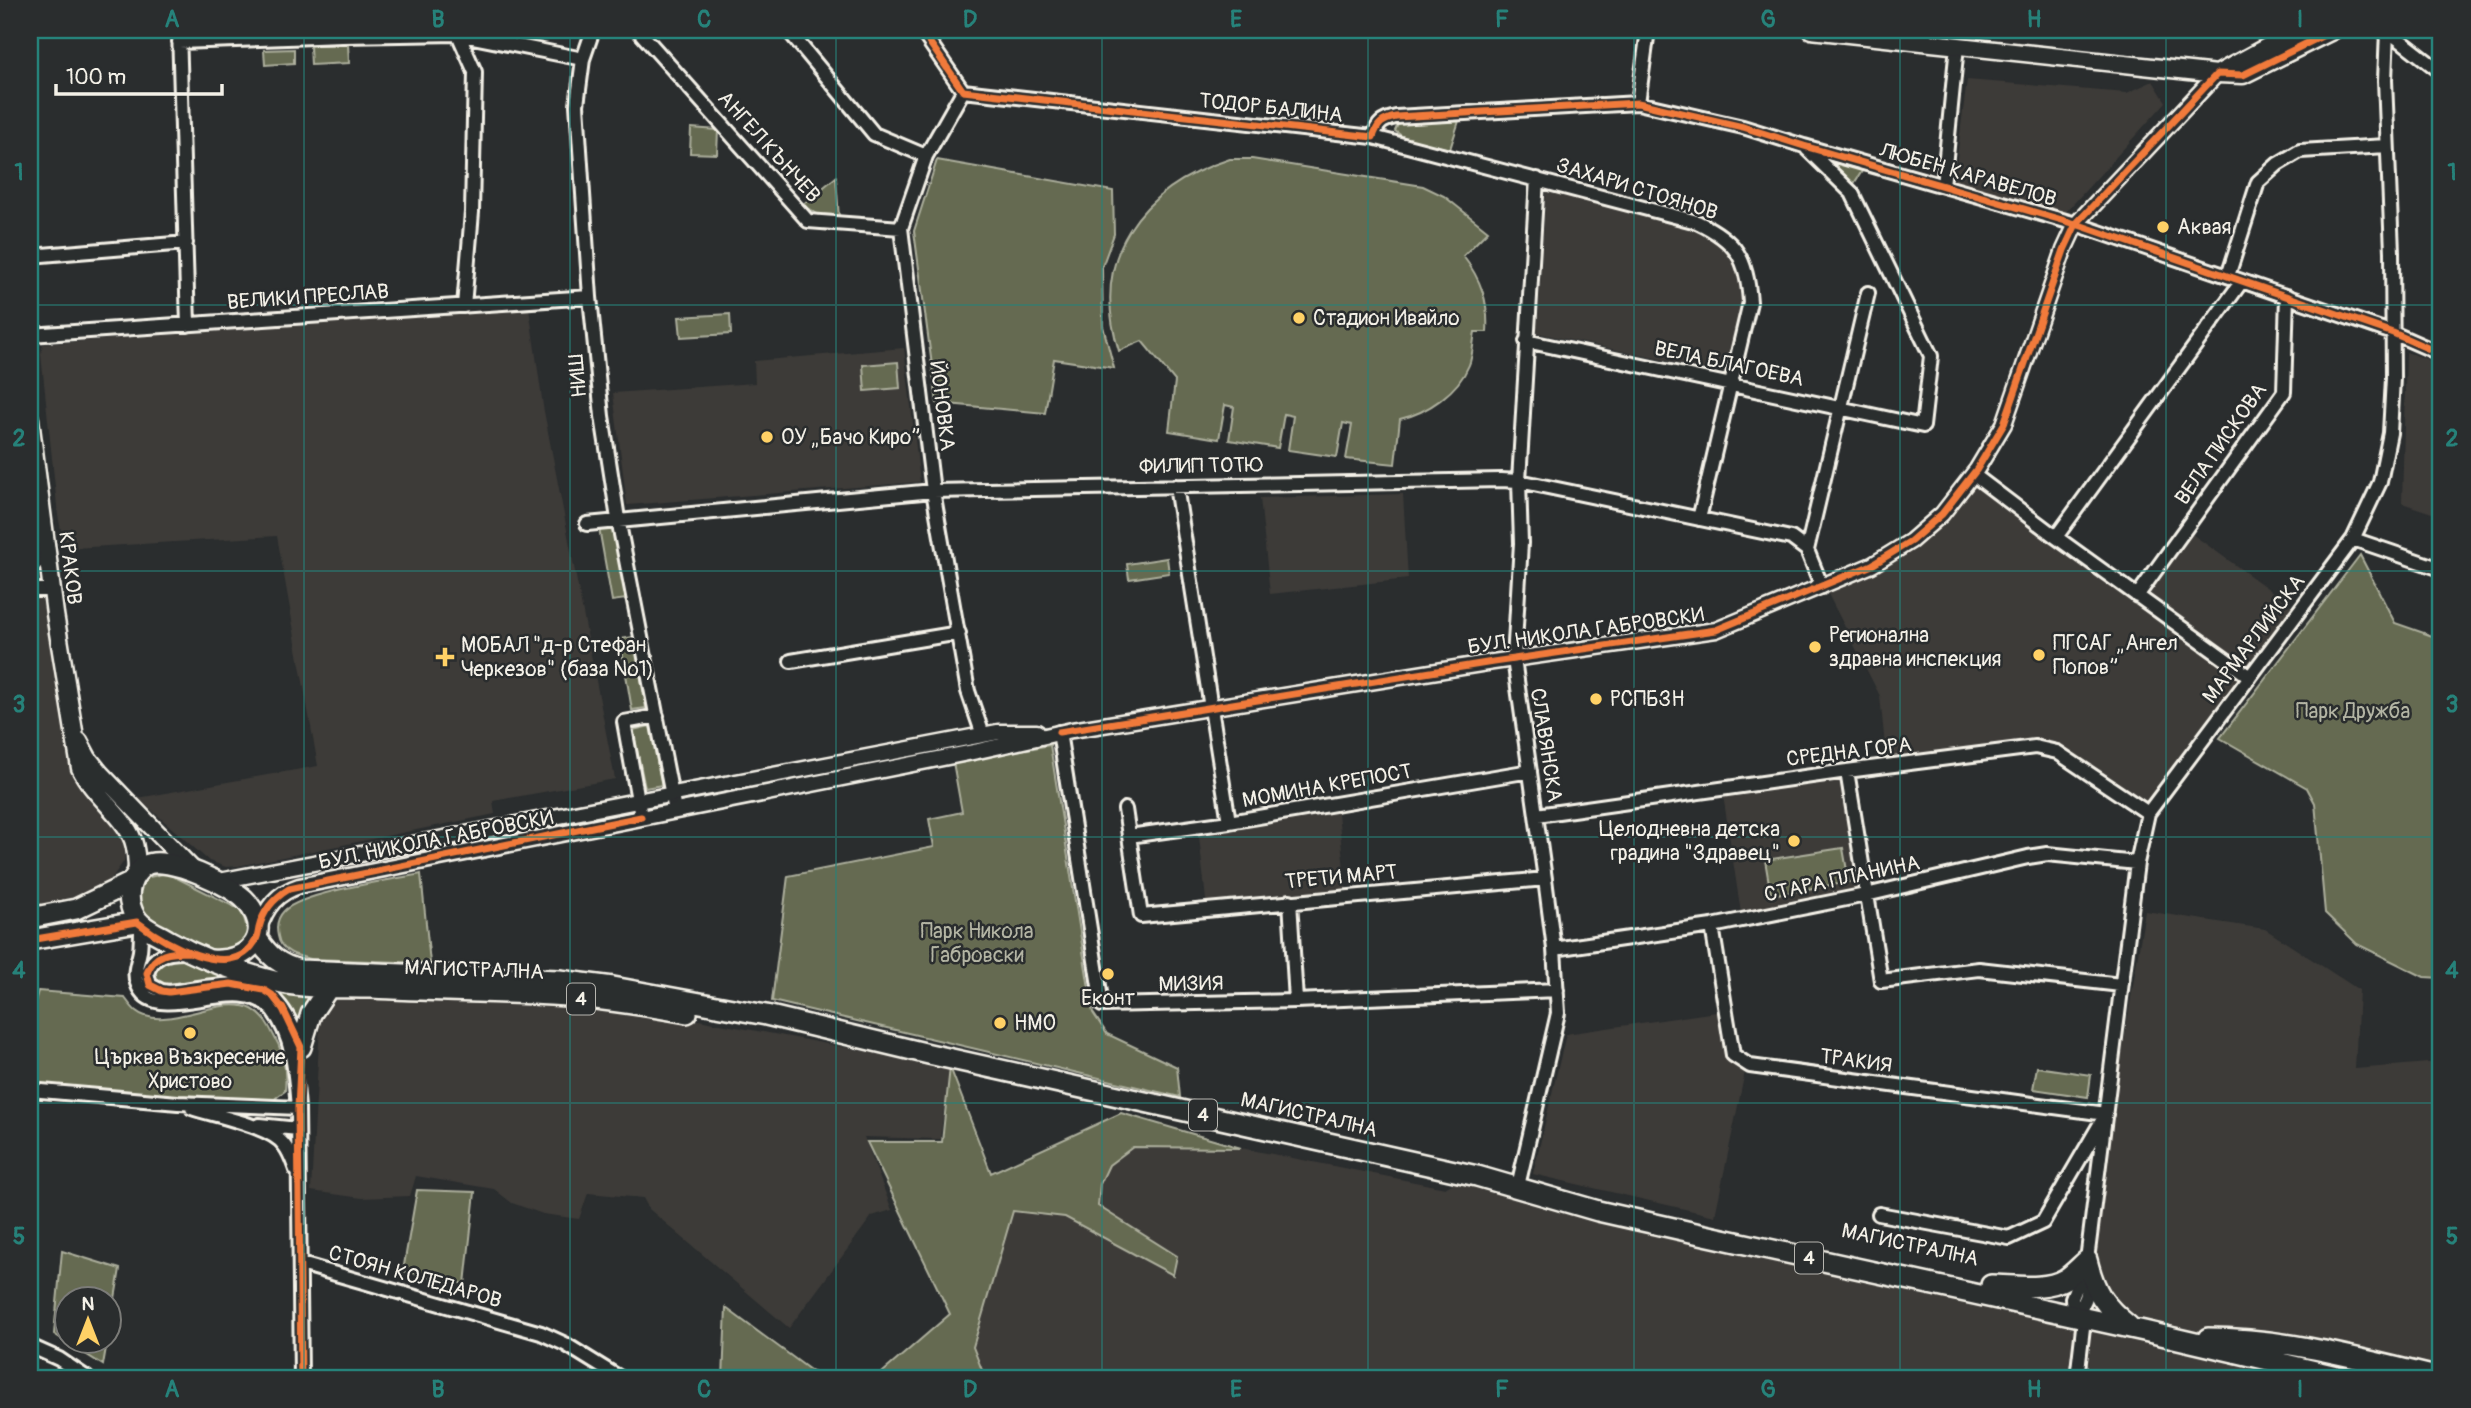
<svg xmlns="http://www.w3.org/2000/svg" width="2471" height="1408" font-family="Pangolin,sans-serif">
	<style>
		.built { fill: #3d3b38 }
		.green { fill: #656b51; stroke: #acae9c; stroke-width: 2 }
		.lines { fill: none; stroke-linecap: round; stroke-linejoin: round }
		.minor-casing { stroke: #f4f1e8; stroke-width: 18 }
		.tertiary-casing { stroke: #f4f1e8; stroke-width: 19 }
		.secondary-casing { stroke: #f4f1e8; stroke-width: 21 }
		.primary-casing { stroke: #f4f1e8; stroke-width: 24 }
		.minor { stroke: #2a2d2e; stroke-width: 12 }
		.tertiary { stroke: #2a2d2e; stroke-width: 14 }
		.secondary { stroke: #2a2d2e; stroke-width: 16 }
		.primary { stroke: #2a2d2e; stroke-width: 19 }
		.cycleway-casing { stroke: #2a2d2e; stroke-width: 11 }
		.cycleway { stroke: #f17a3a; stroke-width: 7 }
		.grid { fill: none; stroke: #26827a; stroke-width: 2; stroke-opacity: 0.55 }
		.poi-dot { fill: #ffd166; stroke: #2a2d2e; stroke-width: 2.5 }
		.labels { text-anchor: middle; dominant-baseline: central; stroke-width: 5; stroke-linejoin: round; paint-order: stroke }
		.shield { fill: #2a2d2e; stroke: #b7b6b0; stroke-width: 2 }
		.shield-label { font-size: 19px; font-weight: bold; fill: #f4f1e8 }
		.street-label { font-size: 21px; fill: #f4f1e8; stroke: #2a2d2e }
		.poi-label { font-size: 21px; fill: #f4f1e8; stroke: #2a2d2e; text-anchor: start }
		.park-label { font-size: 21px; fill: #b4b5a4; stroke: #2a2d2e }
		.neatline { fill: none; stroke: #26827a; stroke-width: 2.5 }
		.grid-label { font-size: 23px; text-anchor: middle; font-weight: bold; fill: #26827a }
	</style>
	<rect width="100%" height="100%" fill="#2a2d2e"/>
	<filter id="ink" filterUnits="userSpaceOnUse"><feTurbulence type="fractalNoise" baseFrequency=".0143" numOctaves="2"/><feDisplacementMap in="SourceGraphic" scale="14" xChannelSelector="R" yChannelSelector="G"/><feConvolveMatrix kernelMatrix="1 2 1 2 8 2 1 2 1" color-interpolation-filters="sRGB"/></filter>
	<g filter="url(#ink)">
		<!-- built -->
		<path class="built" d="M1967,80L2127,93L2153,81L2166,102L2065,213L1954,181Z
			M1546,188L1690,228L1721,244L1739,271L1741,305L1724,373L1537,333Z
			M529,308L543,406L615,779L493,801L495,814L238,866L226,867L209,861L138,798L318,766L277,536L73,548L64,545L58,515L41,354L43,344Z
			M904,348L920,482L627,505L613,393L755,383L754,361Z
			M2406,352L2441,364V516L2402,503Z
			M30,419L75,744L106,813L121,834L125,850L124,861L103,890L30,908Z
			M1974,475L2137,596L2185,529L2299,611L2148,813L2057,752L2035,748L1887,766L1880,696L1824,586L1911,541Z
			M1403,494L1408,579L1270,594L1260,498Z
			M1845,773L1866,895L1742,920L1722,788Z
			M1337,804L1347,896L1207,909L1198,827Z
			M2145,911L2265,929L2359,990L2355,1069L2441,1062V1378H989L982,1370L973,1347L1013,1211L1065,1217L1175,1275L1177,1256L1097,1206L1100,1184L1109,1165L1133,1147L1241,1148L1445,1188L1455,1182L2078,1324Z
			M339,996L551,999L688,1018L950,1067L940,1139L864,1137L892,1210L872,1216L789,1328L649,1209L643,1198L588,1193L579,1219L543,1214L512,1203L494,1189L416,1176L410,1196L362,1198L311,1191L320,1024L323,1009L329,1001Z
			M1723,1011L1730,1057L1746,1067L1715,1216L1533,1174L1566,1034Z"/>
		<!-- green -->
		<path class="green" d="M348,44L349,63L311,65L310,46Z
			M294,49V63L265,65L264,50Z
			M1459,121L1450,149L1406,139L1395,131L1398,124Z
			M691,128L718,130L717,154L690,153Z
			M1826,158L1864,168L1851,188Z
			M1230,159H1252L1423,186L1444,196L1488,231L1463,256C1481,279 1489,302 1487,332H1475C1473,342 1473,355 1469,365C1458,392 1427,413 1400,419L1395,464L1346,459L1352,425L1343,423L1337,457L1288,450L1293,416L1284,414L1278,448L1229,440L1234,407L1225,405L1219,439L1169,431L1175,381L1142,341L1119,351C1089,256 1140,188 1230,159Z
			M937,160L1113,191L1114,234L1102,267L1103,326L1114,368L1054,359L1045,413L937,403L914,231Z
			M836,177L839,218L821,216L802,205Z
			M730,314L731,334L681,337L679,317Z
			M898,362L900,388L865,391L863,365Z
			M613,525L627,599L612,601L599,528Z
			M2360,555L2395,623L2441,639V978L2424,977L2357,944L2325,913L2315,803L2307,788L2220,738Z
			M1167,558L1169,573L1129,579L1127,564Z
			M634,637L646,708L632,710L620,639Z
			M650,726L662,785L645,788L633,730Z
			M1050,745L1093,1013L1107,1034L1177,1067L1180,1097L772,1001L788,876L934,847L929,819L962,812L953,762Z
			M1843,848L1849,882L1771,895L1765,860Z
			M167,873L239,909C245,918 249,929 245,940C240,951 228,954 216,952C204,950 155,922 142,914L139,906L138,887L145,878Z
			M421,874L430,963L311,959C298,956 280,952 278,936C276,927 277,918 284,911C303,892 391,880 421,874Z
			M179,958L208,971L314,991L300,1018L297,1019L276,991L235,977L218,978L169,988C159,984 155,979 155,967L163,959Z
			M38,991L125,998C128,1002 132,1008 136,1011C164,1034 221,993 252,1009C263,1015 268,1024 273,1034C284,1052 287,1070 285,1091L273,1100H244L168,1096L41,1084L30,1073V1020Z
			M950,1067L991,1173L1121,1113L1241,1148L1133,1147L1109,1165L1100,1184L1098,1206L1177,1256L1173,1275L1065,1217L1013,1211L973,1347L982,1370L989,1378H876L950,1314L867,1142H942Z
			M2037,1067L2091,1075L2088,1097L2033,1089Z
			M417,1190L475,1192L465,1284L403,1271Z
			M62,1251L120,1269L109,1334L108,1300H66V1342H107L103,1365L54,1334Z
			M726,1308L821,1378H723Z"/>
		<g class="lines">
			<!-- minor casing -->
			<g class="minor-casing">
				<path id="minor" d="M179,30L188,325
					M593,30L583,59L577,105L590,297L602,416L618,519L675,811
					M638,30L808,221L901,228
					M788,30L874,134L926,156
					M921,30L963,91L1373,137C1378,123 1382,120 1396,117L1638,103L1743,127L1804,146L2076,224L2393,333L2441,354
					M2387,30L2441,72
					M458,34L475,72L472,212L464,306
					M179,42L342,36L458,34L583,59
					M963,91L926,156L901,228L933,491L968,691L983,735
					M1638,103L1648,30
					M1373,137L1697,222C1737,241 1747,259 1750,302L1699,519
					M1943,186L1957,46
					M30,256L186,243
					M2228,276L2258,182L2278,164L2300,151L2387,146
					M30,335L590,297
					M1526,341L1923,426L1931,356L1852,193L1807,149
					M1974,475L2056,537L2250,677
					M1176,486L1229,822
					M587,524L933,491L1501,480L1519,481L1791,538L1807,550L1822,587
					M2056,537L2242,281
					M2353,539L2441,569
					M1807,550L1868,293
					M30,570L41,558L43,543
					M30,590H52
					M2137,596L2284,392L2287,296
					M791,661L959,633
					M1059,732L1102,1005L1296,1001L1557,990
					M1847,771L1881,981L1979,969L2121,985
					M1125,809L1141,916L1545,879
					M1537,815L1847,771L2035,747L2057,752L2148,813
					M641,817L624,722L657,716
					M1129,836L1229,822L1530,771
					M1290,901L1296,1001
					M141,925C141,933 141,943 140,951C138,962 133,972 137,983C153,1032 241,968 273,1011C294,1039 295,1074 298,1108L301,1378
					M1712,926L1733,1055L1750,1066L2106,1114L2043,1222L2009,1238L1879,1214
					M1554,949L1712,926L1866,895L2028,857L2047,854L2137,863
					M184,952C167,952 153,955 147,973L150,985L162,991L169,992C236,983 273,968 300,1045
					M30,1090L178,1103L298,1108
					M192,1108C215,1116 271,1126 284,1145C290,1152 293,1162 296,1170
					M259,1125L298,1129
					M1518,1186L1558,1013L1554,949L1545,879L1514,659L1521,543L1519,481L1523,413L1537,179
					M301,1264L541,1333L565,1344L620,1378
					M2066,1314C2093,1310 2088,1281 2087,1260L2137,863L2148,813L2353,539L2380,482L2390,433L2393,378L2392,252L2385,80L2387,31
					M2079,1317L2073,1313L2072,1298L2084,1267
					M30,1346L59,1359L87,1378
					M2077,1378L2084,1319"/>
			</g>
			<!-- tertiary casing -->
			<g class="tertiary-casing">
				<path id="tertiary" d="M214,882L998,732H1037
					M259,929C266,907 277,893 299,886L978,751L1072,730L1493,662L1716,630L1872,565L1911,541L1942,514L1977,469L2004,424L2064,250L2076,224L2217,74"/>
			</g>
			<!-- secondary casing -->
			<g class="secondary-casing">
				<path id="secondary" d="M1811,30L2217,74L2243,75L2334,30
					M2217,74L2298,30
					M30,419L55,614L80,768C93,795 124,816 133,840C137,851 137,863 137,874
					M79,741L88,758L100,773L195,872"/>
			</g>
			<!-- primary casing -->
			<g class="primary-casing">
				<path id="primary" d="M30,918L76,909L132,882
					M257,938C269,956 279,965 300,970L559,980L613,987L766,1015L929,1054L1477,1176L1598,1211L1691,1232L2144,1331L2345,1378
					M30,940L137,922
					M211,960C248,963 274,935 247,902C234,886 166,854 146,865C132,874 126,891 131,907C136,926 153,931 168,940C203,960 243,974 282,983C311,989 342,987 372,988C431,991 491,992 551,995C596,998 643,1005 687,1013
					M301,1047L311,1014L329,987
					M1991,1285C2013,1285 2045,1291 2065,1279C2073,1274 2080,1266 2087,1260C2095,1292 2103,1305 2129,1326
					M2208,1338C2288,1338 2364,1360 2441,1378"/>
			</g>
			<!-- minor -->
			<use href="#minor" class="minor"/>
			<!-- tertiary -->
			<use href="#tertiary" class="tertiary"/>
			<!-- secondary -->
			<use href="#secondary" class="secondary"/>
			<!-- primary -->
			<use href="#primary" class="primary"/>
			<!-- cycleway casing -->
			<g class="cycleway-casing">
				<path id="cycleway" d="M921,30L963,91L1373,137C1378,123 1382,120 1396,117L1638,103L1743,127L1804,146L2076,224L2393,333L2441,354
					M1059,732L1493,662L1716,630L1872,565L1911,541L1942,514L1977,469L2004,424L2064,250L2076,224L2217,74L2243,75L2334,30
					M30,940L137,922C163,942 230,982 254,943C258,938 258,933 259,928C263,911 274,898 289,889L641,817
					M189,952C170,952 154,953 147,973L150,985L162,991L169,992L231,984L264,990L272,995L283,1009L301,1047L298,1108L301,1378"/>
			</g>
			<!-- cycleway -->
			<use href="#cycleway" class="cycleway"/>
		</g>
	</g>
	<!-- grid -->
	<path class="grid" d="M304,30V1378M570,30V1378M836,30V1378M1102,30V1378M1368,30V1378M1634,30V1378M1900,30V1378M2166,30V1378M30,305H2441M30,571H2441M30,837H2441M30,1103H2441"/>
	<!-- markers -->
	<g class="poi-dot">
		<circle cx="2163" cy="227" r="7"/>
		<circle cx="1299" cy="318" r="7"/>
		<circle cx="767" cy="437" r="7"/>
		<circle cx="1815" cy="647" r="7"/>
		<circle cx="2039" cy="655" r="7"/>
		<path d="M441.5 646.5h7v7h7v7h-7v7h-7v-7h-7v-7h7z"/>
		<circle cx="1596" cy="699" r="7"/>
		<circle cx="1794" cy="841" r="7"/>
		<circle cx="1108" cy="974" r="7"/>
		<circle cx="1000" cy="1023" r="7"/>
		<circle cx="190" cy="1033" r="7"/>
	</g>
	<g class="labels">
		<!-- shield labels -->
		<g class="shield">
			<rect x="567" y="983.5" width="28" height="31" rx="5"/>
			<rect x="1189" y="1099.5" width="28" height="31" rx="5"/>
			<rect x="1795" y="1242.5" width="28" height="31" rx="5"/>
		</g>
		<g class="shield-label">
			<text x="581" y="999">4</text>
			<text x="1203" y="1115">4</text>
			<text x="1809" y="1258">4</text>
		</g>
		<!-- street labels -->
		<g class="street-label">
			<text transform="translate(1271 108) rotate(6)">ТОДОР БАЛИНА</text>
			<text transform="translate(769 147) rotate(48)">АНГЕЛ КЪНЧЕВ</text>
			<text transform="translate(1968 175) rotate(16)">ЛЮБЕН КАРАВЕЛОВ</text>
			<text transform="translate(1637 189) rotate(17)">ЗАХАРИ СТОЯНОВ</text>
			<text transform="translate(308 297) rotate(-4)">ВЕЛИКИ ПРЕСЛАВ</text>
			<text transform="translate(1729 364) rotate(12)">ВЕЛА БЛАГОЕВА</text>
			<text transform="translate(578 376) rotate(-95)">НИШ</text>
			<text transform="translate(942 406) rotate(83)">ЙОНОВКА</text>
			<text transform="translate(2221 444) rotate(-55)">ВЕЛА ПИСКОВА</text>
			<text transform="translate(1201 466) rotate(-1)">ФИЛИП ТОТЮ</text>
			<text transform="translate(70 568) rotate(83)">КРАКОВ</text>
			<text transform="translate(1586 631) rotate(-8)">БУЛ. НИКОЛА ГАБРОВСКИ</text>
			<text transform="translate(2254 639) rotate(-53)">МАРМАРЛИЙСКА</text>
			<text transform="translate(1546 745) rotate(81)">СЛАВЯНСКА</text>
			<text transform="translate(1849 752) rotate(-7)">СРЕДНА ГОРА</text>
			<text transform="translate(1327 786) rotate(-10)">МОМИНА КРЕПОСТ</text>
			<text transform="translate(436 840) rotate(-11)">БУЛ. НИКОЛА ГАБРОВСКИ</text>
			<text transform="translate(1341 877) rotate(-5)">ТРЕТИ МАРТ</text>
			<text transform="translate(1842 879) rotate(-12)">СТАРА ПЛАНИНА</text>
			<text transform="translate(474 970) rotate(2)">МАГИСТРАЛНА</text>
			<text transform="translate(1191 984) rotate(-1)">МИЗИЯ</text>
			<text transform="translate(1856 1061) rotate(8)">ТРАКИЯ</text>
			<text transform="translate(1309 1115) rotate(13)">МАГИСТРАЛНА</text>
			<text transform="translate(1910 1245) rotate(12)">МАГИСТРАЛНА</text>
			<text transform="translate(415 1277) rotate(16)">СТОЯН КОЛЕДАРОВ</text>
		</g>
		<!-- poi labels -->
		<g class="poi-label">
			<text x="2177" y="227">Аквая</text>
			<text x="1313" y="318">Стадион Ивайло</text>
			<text x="781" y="437">ОУ „Бачо Киро”</text>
			<text x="1829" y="635">Регионална<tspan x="1829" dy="24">здравна инспекция</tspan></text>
			<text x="2053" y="643">ПГСАГ „Ангел<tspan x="2053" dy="24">Попов”</tspan></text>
			<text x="461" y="645">МОБАЛ "д-р Стефан<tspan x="461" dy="24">Черкезов" (база №1)</tspan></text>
			<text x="1610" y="699">РСПБЗН</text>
			<text x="1780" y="829" text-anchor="end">Целодневна детска<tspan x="1780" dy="24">градина "Здравец"</tspan></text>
			<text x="1108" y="998" text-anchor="middle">Еконт</text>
			<text x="1014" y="1023">HMO</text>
			<text x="190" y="1057" text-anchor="middle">Църква Възкресение<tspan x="190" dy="24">Христово</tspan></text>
		</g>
		<!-- park labels -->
		<g class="park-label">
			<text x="2353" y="711">Парк Дружба</text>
			<text x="977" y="931">Парк Никола<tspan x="977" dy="24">Габровски</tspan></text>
		</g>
	</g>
	<!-- margin -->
	<rect width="2471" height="1408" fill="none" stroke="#2a2d2e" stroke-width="77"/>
	<!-- north arrow -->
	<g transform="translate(88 1320)"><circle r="33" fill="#2a2d2e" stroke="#7b7b78" stroke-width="2"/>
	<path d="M0-5L12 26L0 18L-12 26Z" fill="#ffd166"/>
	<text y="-10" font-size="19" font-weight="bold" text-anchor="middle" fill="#f4f1e8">N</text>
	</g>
	<!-- scale -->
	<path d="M56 84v10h166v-10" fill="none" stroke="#f4f1e8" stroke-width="3.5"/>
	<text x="66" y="84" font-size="21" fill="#f4f1e8" stroke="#2a2d2e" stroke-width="5" paint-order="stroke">100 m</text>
	<rect x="38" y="38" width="2394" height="1332" class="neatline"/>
	<g class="grid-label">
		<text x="172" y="27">A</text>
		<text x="438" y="27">B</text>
		<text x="704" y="27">C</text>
		<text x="970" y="27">D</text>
		<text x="1236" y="27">E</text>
		<text x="1502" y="27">F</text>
		<text x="1768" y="27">G</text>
		<text x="2034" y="27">H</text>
		<text x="2300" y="27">I</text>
		<text x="19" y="180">1</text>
		<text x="2452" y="180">1</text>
		<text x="19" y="446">2</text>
		<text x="2452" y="446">2</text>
		<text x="19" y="712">3</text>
		<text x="2452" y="712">3</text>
		<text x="19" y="978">4</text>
		<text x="2452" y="978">4</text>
		<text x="19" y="1244">5</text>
		<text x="2452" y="1244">5</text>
		<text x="172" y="1397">A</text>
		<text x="438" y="1397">B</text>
		<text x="704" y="1397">C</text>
		<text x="970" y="1397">D</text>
		<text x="1236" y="1397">E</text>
		<text x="1502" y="1397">F</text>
		<text x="1768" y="1397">G</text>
		<text x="2034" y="1397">H</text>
		<text x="2300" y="1397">I</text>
	</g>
</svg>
